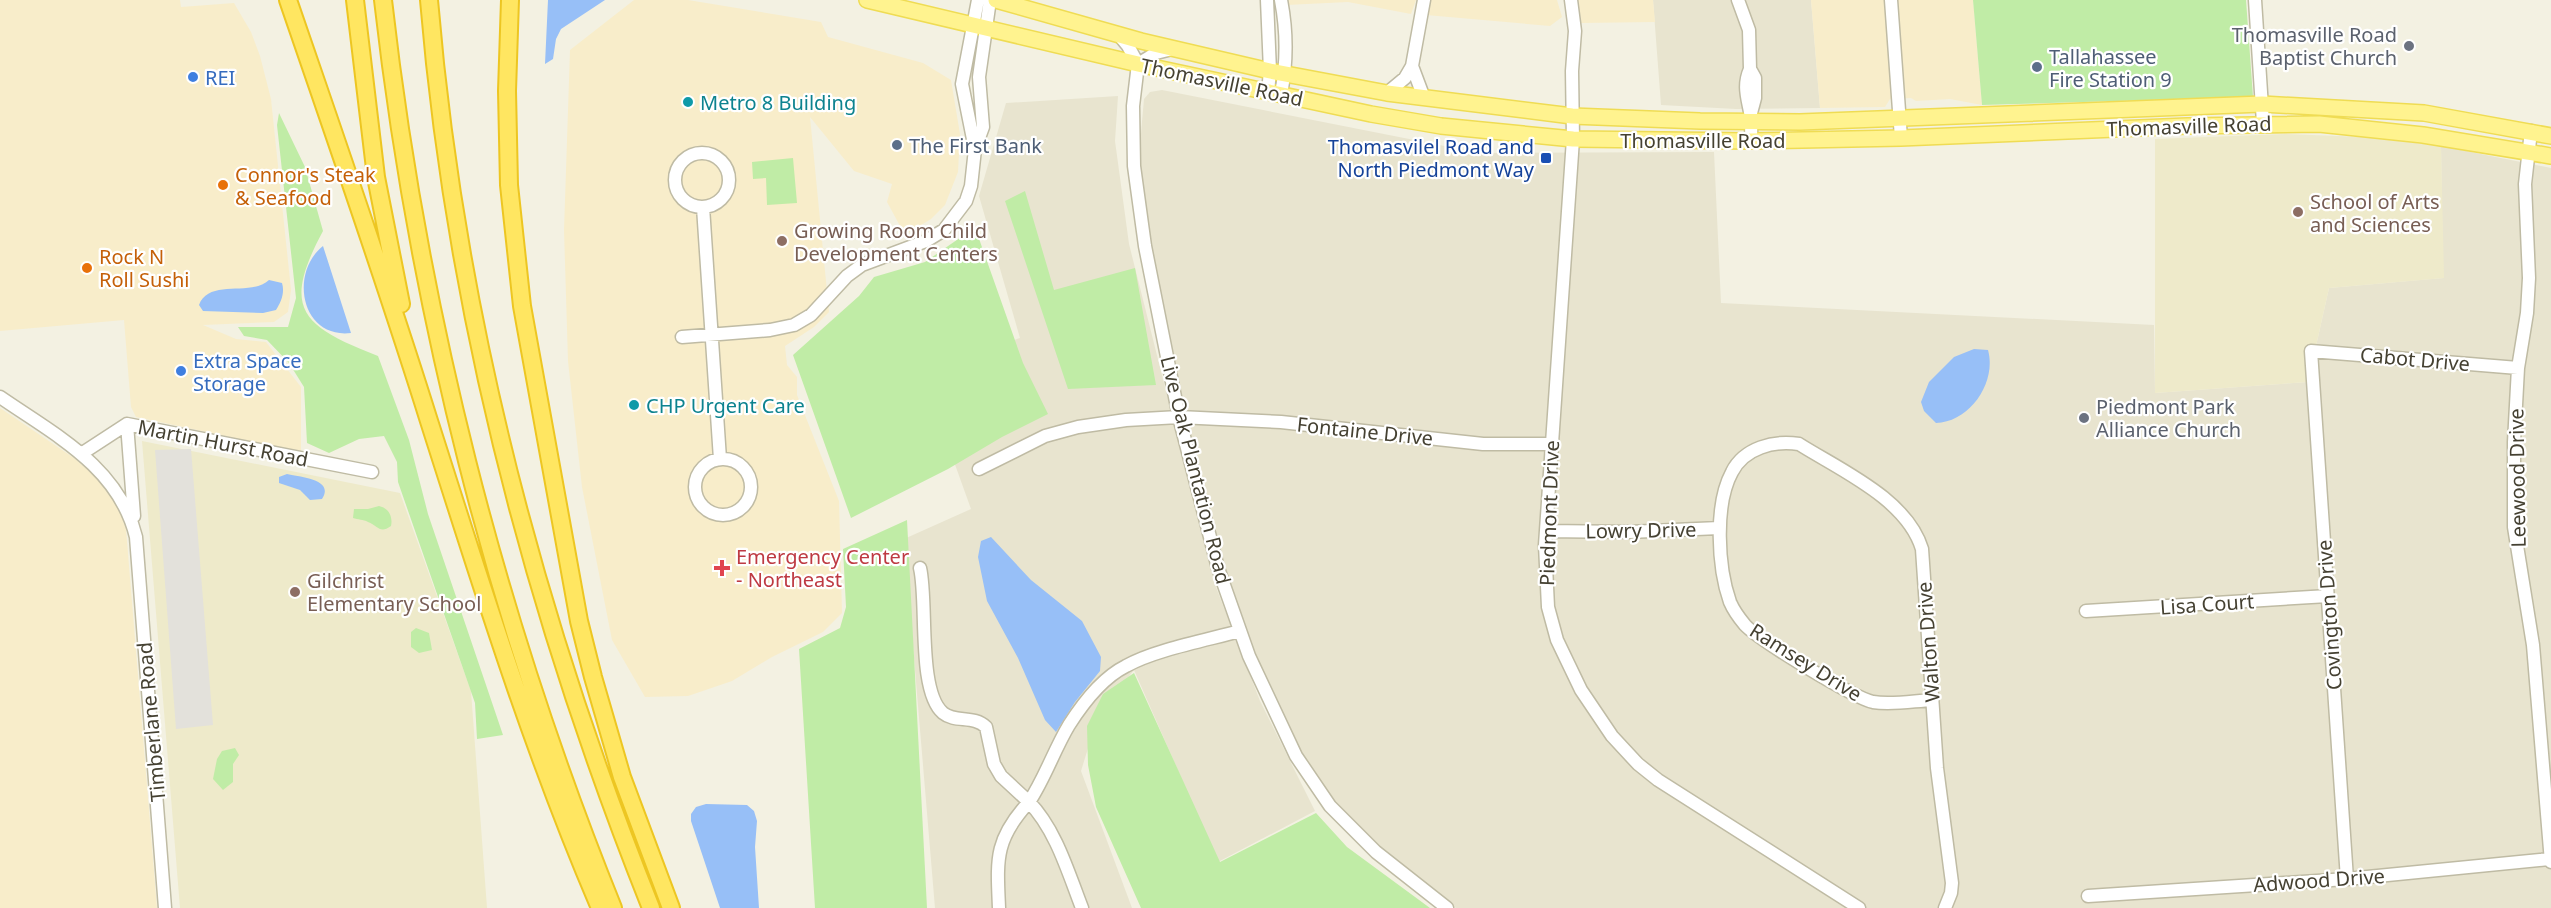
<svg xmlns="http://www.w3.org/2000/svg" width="2551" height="908" font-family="'Noto Sans',sans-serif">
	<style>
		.residential { fill: #e8e4cf }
		.commercial { fill: #f8edca }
		.education { fill: #eeeaca }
		.green { fill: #c0eca6 }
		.parking { fill: #e3e1db }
		.water { fill: #97bff7 }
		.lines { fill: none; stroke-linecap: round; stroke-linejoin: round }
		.minor-casing { stroke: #bfbba4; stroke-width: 15 }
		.major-casing { stroke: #efdc54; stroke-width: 18 }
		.highway-casing { stroke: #edc622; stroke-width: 20 }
		.minor { stroke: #fff; stroke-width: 12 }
		.major { stroke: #fff38f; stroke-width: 15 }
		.highway { stroke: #ffe661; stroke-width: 16 }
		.worship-dot { fill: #6b7280; stroke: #fff; stroke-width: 2 }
		.service-dot { fill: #5c6f8a; stroke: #fff; stroke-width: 2 }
		.shop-dot { fill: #3f7fe0; stroke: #fff; stroke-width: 2 }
		.culture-dot { fill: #0f9aa8; stroke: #fff; stroke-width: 2 }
		.transit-dot { fill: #1a4fb4; stroke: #fff; stroke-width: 2 }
		.food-dot { fill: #e8710a; stroke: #fff; stroke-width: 2 }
		.education-dot { fill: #8d6e63; stroke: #fff; stroke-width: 2 }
		.health-dot { fill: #e0444e; stroke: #fff; stroke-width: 2 }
		.labels { text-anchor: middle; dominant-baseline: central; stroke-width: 4.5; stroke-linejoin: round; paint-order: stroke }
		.worship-label { font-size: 20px; fill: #5b616d; stroke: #fff; text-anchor: end }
		.service-label { font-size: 20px; fill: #4e5e75; stroke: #fff; text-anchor: start }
		.shop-label { font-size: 20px; fill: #366cbe; stroke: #fff; text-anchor: start }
		.street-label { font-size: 20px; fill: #454132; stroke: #fff }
		.culture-label { font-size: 20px; fill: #0d838f; stroke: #fff; text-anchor: start }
		.transit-label { font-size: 20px; fill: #164399; stroke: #fff; text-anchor: end }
		.food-label { font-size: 20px; fill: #c56008; stroke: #fff; text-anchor: start }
		.education-label { font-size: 20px; fill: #785e54; stroke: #fff; text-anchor: start }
		.health-label { font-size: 20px; fill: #be3a42; stroke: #fff; text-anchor: start }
	</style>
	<rect width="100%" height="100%" fill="#f3f1e2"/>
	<!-- residential -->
	<path class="residential" d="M1653,0H1811L1820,108L1736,109L1661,105Z
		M1162,90L1480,153L1714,152L1721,303L2154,325L2155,393L2308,382L2307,346H2316L2329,288L2443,278L2441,146L2551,168V908H1456L1360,832L1323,793L1306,765L1245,633L1202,500L1157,285L1138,167L1144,99L1150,92Z
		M1118,96L1115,141L1129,244L1214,582L1260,701L1315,811L1218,862L1134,670L1098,716L1081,771L1132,908H935L904,539L971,509L921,370L1020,338L979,196L1006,103Z"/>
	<!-- commercial -->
	<path class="commercial" d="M0,0H180L181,7L234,3L251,32L260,56L271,99L291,290L288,312L274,322L203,325L236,339L266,342L301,387V452L136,417L131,407L124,320L0,331Z
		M634,0H688L821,22L828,37L923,63L951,80L960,134L958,172L945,205L931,219L905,235L887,202L892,184L854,171L810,117L829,312L814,327L785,346L787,365L797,377V395L839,501L842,613L823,632L772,657L732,681L688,696L645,697L612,640L582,487L568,361L564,230L570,50Z
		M1285,0H1416L1411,14L1348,2L1286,5Z
		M1430,0H1557L1562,17L1550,26L1426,15Z
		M1577,0H1653L1655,22L1581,23Z
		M1811,0H1973L1982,105L1950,99L1916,101L1911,98L1890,99L1885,107L1820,108Z
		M0,408L74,458L97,478L119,509L126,529L157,908H0Z"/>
	<!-- education -->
	<path class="education" d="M2285,134L2363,137L2441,146L2444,278L2329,288L2316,346H2307L2308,382L2155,393V139Z
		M142,441L400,493L471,691L487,908H180Z"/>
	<!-- green -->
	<path class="green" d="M1973,0H2246L2253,97L1982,105Z
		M279,113L305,167L323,231C281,309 301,326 378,356L409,440L428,514L503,735L477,739L475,703L398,482L397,462L384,436L359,439L329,453L307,443L304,387L289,363L267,340L244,336L238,327H288L296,298L277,125Z
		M793,158L797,203L767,205L766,178L753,179L752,162Z
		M1025,191L1054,290L1135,268L1156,385L1068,389L1005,201Z
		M977,233L1023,363L1048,414L1002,437L948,469L851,518L793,355L859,296L874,277L925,262L964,235Z
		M379,506C389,508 393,517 391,526C380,534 378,526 368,522C363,519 358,520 353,518L354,509H368Z
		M907,520L927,908H815L799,649L840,628L846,607L843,549Z
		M416,628L429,633L432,650L419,653L411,647V632Z
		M1134,673L1220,862L1316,813L1347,847L1430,908H1141L1096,807L1088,765L1087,726L1103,694Z
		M235,748L239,755L233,764V782L223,790L213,779L217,759L222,751Z"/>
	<!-- parking -->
	<path class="parking" d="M191,449L213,725L176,729L155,450Z"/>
	<!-- water -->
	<path class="water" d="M548,0H605L561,29L556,39L553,59L545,64Z
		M323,246L351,333C301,339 289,273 323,246Z
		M269,280L282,283C285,293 281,302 276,310L263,313L203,311L199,305C209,278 251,297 269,280Z
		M1974,349L1988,350C1997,382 1970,422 1936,423L1924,411L1921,402L1929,382L1954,357Z
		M287,474C300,477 335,479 322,499L310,500L300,490L279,483V477Z
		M991,537L1031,580L1082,621L1101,657L1100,671L1075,702L1056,732L1045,720L1018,658L987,601L978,557L981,541Z
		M706,804L747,805L754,811L757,821L755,847L759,908H720L691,821V814L696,807Z"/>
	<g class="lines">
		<!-- minor casing -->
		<g class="minor-casing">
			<path id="minor" d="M1267,0L1270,71L1268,92
				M1281,0C1287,31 1287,63 1281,94
				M1571,0L1575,31L1572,71L1573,139L1545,545L1548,607L1557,640L1581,690L1612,736L1638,764L1658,780L1859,908
				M1738,0L1749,30L1750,69L1755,78V98L1751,113
				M1891,0L1901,138
				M2255,0L2263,123
				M1118,34L1128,46L1138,64L1133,106L1134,166L1145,246L1179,417L1218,568L1249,656L1296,756L1330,806L1376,852L1447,908
				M1138,64L1156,53L1172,49
				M1412,66L1424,98
				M1750,69C1743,85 1747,96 1750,112C1752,121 1751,132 1751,141
				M1387,93L1405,78L1412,66L1424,0
				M2531,131L2525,184L2529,278L2527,313L2518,368L2514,442V527L2533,645L2551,862
				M975,149L962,84L978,0
				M675 180a27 27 0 1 1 54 0a27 27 0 1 1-54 0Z
				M703,207L720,459
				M682,337L770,330L794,325L811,315L847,276L862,265L926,241L944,230L966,201L971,186L975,149L983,127L979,77L990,0
				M0,397C55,435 119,467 136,537L165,908
				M127,424L134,516
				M81,454L127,424L372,472
				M695 487a28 28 0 1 1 56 0a28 28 0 1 1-56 0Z
				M979,469L1045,436L1078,427L1126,420L1179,417L1281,422L1483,444H1551
				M1546,531L1629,532L1719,528
				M920,568C928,601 917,691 943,713C955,723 974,715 986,727L994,764L1001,776L1029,802C1045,778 1054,750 1069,725C1083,703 1102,678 1126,666C1154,650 1207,640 1240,631
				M2086,611L2328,596
				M1932,700C1913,701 1892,705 1873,702C1854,698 1759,640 1745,625C1740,619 1733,609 1730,602C1718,568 1714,505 1732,472C1744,448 1774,440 1799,444C1840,470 1907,499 1922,549L1937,768L1952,883L1951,893L1945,908
				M2347,879L2311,351L2518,368
				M2088,896L2347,879L2549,859
				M999,908C997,860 994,840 1029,802C1056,830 1068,872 1082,908"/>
		</g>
		<!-- major casing -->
		<g class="major-casing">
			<path id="major" d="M867,0L1138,64L1371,114L1441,126L1573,139L1751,141L1901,138L2187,126L2319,124L2423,135L2551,156
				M996,0L1141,41L1270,71L1387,93L1572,116L1700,121L1800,122L2262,104L2424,113L2551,136"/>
		</g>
		<!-- highway casing -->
		<g class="highway-casing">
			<path id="highway" d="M288,0C336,140 385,280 429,421C481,584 532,750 600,908
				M355,0L376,177L401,304
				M383,0C418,310 496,619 613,908
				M429,0C455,313 535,617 651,908
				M510,0L507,91L509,185L522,306L579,621L593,677L622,777L671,908"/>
		</g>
		<!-- minor -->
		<use href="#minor" class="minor"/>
		<!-- major -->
		<use href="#major" class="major"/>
		<!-- highway -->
		<use href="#highway" class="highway"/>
	</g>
	<!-- markers -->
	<g class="worship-dot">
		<circle cx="2409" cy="46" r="6"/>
		<circle cx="2084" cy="418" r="6"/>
	</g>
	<g class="service-dot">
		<circle cx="2037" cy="67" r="6"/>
		<circle cx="897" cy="145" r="6"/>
	</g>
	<g class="shop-dot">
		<circle cx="193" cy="77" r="6"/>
		<circle cx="181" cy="371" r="6"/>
	</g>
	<g class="culture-dot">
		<circle cx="688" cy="102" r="6"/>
		<circle cx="634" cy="405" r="6"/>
	</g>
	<rect class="transit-dot" x="1540" y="152" width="12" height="12" rx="3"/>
	<g class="food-dot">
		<circle cx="223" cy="185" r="6"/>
		<circle cx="87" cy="268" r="6"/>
	</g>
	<g class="education-dot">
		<circle cx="2298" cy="212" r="6"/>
		<circle cx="782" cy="241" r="6"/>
		<circle cx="295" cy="592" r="6"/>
	</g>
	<path class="health-dot" d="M719 559h6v6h6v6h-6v6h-6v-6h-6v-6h6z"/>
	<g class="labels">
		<!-- worship labels -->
		<g class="worship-label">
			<text x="2397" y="34">Thomasville Road<tspan x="2397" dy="23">Baptist Church</tspan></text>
			<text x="2096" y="406" text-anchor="start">Piedmont Park<tspan x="2096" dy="23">Alliance Church</tspan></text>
		</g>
		<!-- service labels -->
		<g class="service-label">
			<text x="2049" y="56">Tallahassee<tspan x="2049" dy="23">Fire Station 9</tspan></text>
			<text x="909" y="145">The First Bank</text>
		</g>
		<!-- shop labels -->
		<g class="shop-label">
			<text x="205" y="77">REI</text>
			<text x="193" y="360">Extra Space<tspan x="193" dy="23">Storage</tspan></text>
		</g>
		<!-- street labels -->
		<g class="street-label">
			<text transform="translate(1222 82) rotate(12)">Thomasville Road</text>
			<text transform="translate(2189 126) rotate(-2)">Thomasville Road</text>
			<text x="1703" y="140">Thomasville Road</text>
			<text transform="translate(2415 359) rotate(5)">Cabot Drive</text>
			<text transform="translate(1365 431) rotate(6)">Fontaine Drive</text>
			<text transform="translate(223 443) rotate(11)">Martin Hurst Road</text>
			<text transform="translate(1196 470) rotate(76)">Live Oak Plantation Road</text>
			<text transform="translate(2517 478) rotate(-91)">Leewood Drive</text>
			<text transform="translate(1549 513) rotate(-88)">Piedmont Drive</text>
			<text transform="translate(1641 530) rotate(-1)">Lowry Drive</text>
			<text transform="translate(2207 604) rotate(-4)">Lisa Court</text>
			<text transform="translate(2329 615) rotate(-94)">Covington Drive</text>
			<text transform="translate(1928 642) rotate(-94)">Walton Drive</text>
			<text transform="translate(1806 662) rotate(32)">Ramsey Drive</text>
			<text transform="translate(151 722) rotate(-95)">Timberlane Road</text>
			<text transform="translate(2319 880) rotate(-4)">Adwood Drive</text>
		</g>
		<!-- culture labels -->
		<g class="culture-label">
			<text x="700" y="102">Metro 8 Building</text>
			<text x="646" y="405">CHP Urgent Care</text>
		</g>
		<!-- transit labels -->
		<g class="transit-label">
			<text x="1534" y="146">Thomasvilel Road and<tspan x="1534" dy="23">North Piedmont Way</tspan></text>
		</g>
		<!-- food labels -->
		<g class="food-label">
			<text x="235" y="174">Connor's Steak<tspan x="235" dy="23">&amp; Seafood</tspan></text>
			<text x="99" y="256">Rock N<tspan x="99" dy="23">Roll Sushi</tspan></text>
		</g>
		<!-- education labels -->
		<g class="education-label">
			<text x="2310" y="201">School of Arts<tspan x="2310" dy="23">and Sciences</tspan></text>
			<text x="794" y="230">Growing Room Child<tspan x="794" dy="23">Development Centers</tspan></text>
			<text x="307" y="580">Gilchrist<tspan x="307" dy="23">Elementary School</tspan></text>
		</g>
		<!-- health labels -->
		<g class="health-label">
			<text x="736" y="556">Emergency Center<tspan x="736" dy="23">- Northeast</tspan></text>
		</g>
	</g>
</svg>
